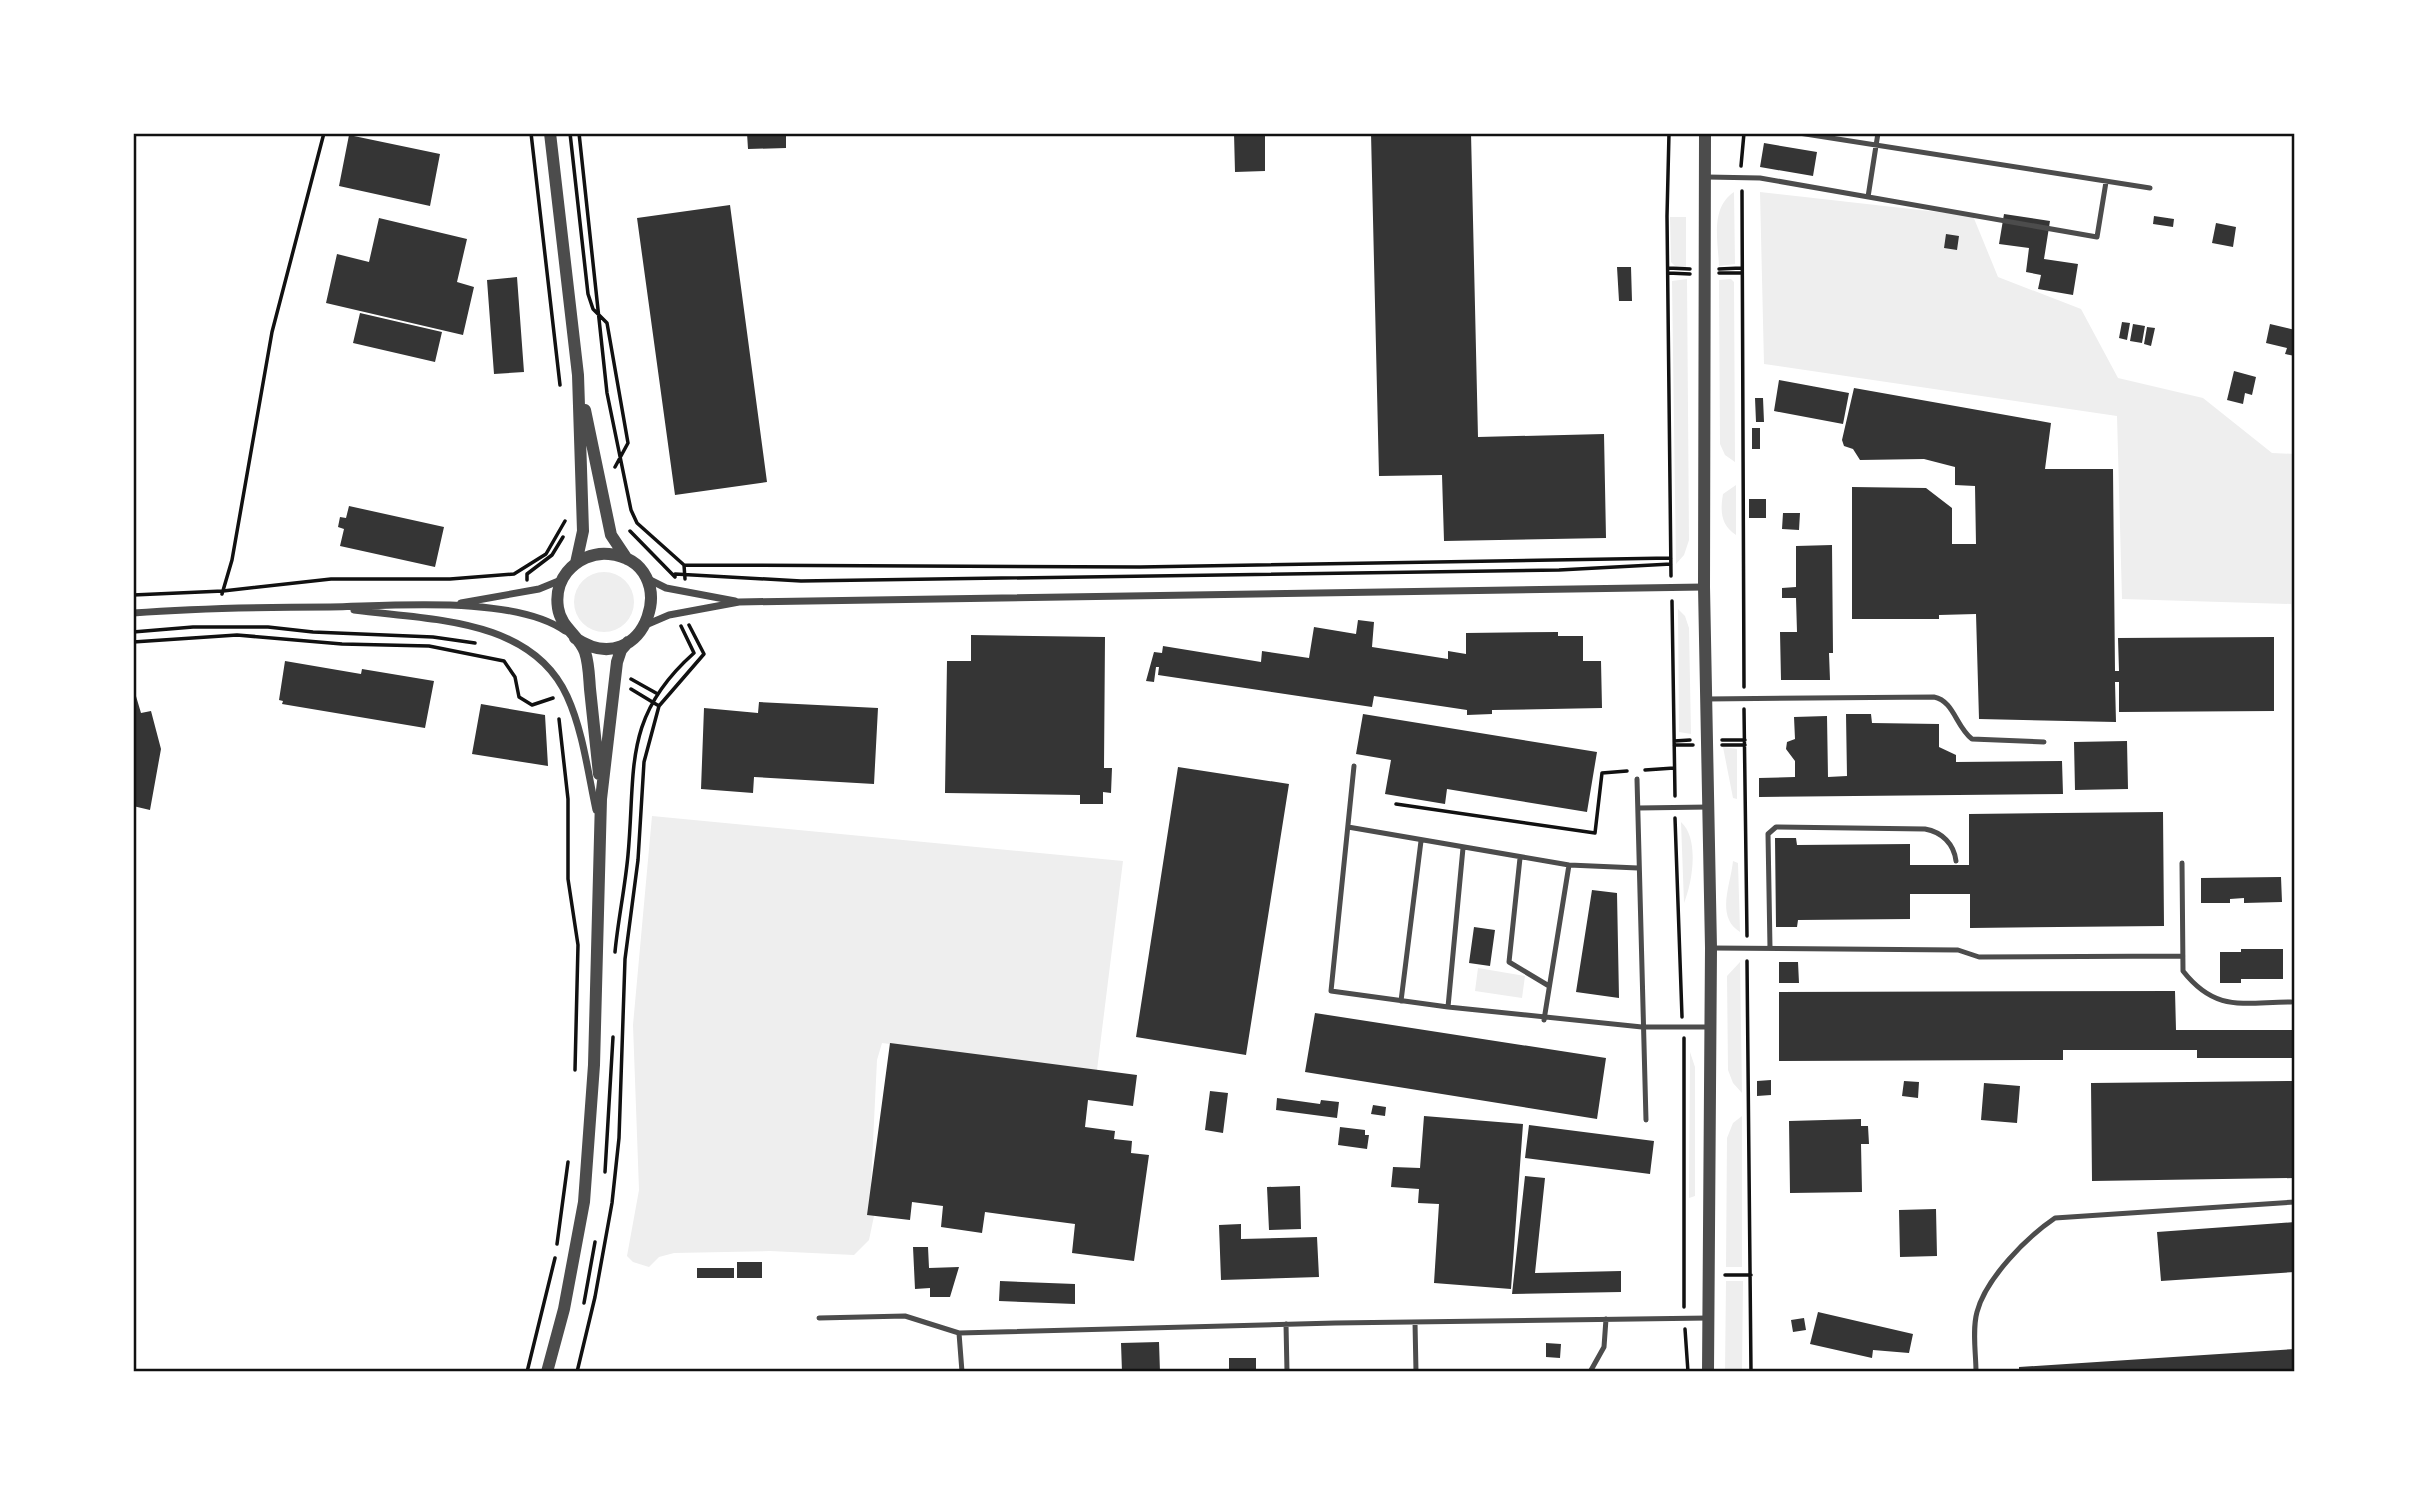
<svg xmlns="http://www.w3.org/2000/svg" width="2428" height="1505" font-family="Manrope,sans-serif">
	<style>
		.green { fill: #eee }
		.building { fill: #353535 }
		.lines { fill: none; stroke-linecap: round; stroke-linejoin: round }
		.path { stroke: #111; stroke-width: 3.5 }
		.service { stroke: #4c4c4c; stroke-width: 5 }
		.minor { stroke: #4c4c4c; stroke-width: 7 }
		.tertiary { stroke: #4c4c4c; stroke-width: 12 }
		.neatline { fill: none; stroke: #111; stroke-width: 2.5 }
	</style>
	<rect width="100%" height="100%" fill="#fff"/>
	<!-- green -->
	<path class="green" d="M1734,192L1735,264L1719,266C1718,241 1710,208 1734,192Z
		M1760,192L1973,216L1998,277L2081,309L2118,378L2203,398L2272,453L2295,454V664L2291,604L2122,599L2117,416L1764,364Z
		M1670,217H1686V267L1677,268L1671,262Z
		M1687,279L1689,540L1684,555L1676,564L1672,281Z
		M1731,279L1734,282L1735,462L1725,455L1720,444L1719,280Z
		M1736,485V535C1721,525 1720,512 1723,494Z
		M574 602a30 30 0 1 1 60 0a30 30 0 1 1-60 0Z
		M1678,609L1685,616L1689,628L1691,734L1679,732Z
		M1723,747L1737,749V799L1733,798Z
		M652,816L1123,861L1097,1070L882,1043L877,1060L871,1183L874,1216L869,1240L854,1255L770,1251L674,1253L659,1257L649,1267L633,1262L627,1256L639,1190L633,1025Z
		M1681,822C1700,839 1692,884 1684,903Z
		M1733,861L1738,863L1740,932C1715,917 1731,884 1733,861Z
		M1740,962L1742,1093L1733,1083L1728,1070L1727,976Z
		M1478,968L1525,976L1522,998L1475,991Z
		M1690,1052L1695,1067V1196L1689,1198Z
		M1742,1116V1267H1726L1727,1138L1733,1123Z
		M1726,1281H1743L1742,1372H1725Z"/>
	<!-- building -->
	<path class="building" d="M747,133H786V148L748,149Z
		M1234,133H1265V171L1235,172Z
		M1371,133H1471L1478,437L1604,434L1606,538L1444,541L1442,475L1379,476Z
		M349,135L440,154L430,206L339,186Z
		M1764,143L1817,152L1813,176L1760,167Z
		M730,205L767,482L675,495L637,218Z
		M2004,214L2050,221L2044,259L2078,264L2073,295L2038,289L2041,275L2026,272L2029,248L1999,244Z
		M2154,216L2174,219L2173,227L2153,224Z
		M379,218L467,239L457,282L474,287L463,335L326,303L337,254L369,262Z
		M2216,223L2236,227L2233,247L2212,243Z
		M1946,234L1959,236L1957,250L1944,248Z
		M1617,267H1631L1632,301H1619Z
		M517,277L524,372L494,374L487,280Z
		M360,313L442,332L435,362L353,343Z
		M2122,322L2130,323L2127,340L2119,338Z
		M2133,324L2145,326L2142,343L2130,341Z
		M2270,324L2295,330V356L2285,354L2287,348L2266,343Z
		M2147,327L2155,328L2151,346L2144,344Z
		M2234,371L2256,377L2252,395L2245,393L2243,404L2227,400Z
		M1779,380L1849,393L1843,424L1774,411Z
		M1854,388L2051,423L2045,469H2113L2115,671H2119L2118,638L2274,637V711L2119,712V682H2115L2116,722L1979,719L1976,614L1939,615V619H1852V487L1926,488L1952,508V544H1976L1975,486L1955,485V467L1924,459L1860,460L1853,449L1844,446L1842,440Z
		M1755,398H1763L1764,422H1756Z
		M1752,428H1760V449H1752Z
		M1749,499H1766V518H1749Z
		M349,506L444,527L435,567L340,546L344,529L338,527L340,517L346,518Z
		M1783,513H1800L1799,530L1782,529Z
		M1832,545L1833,653H1829L1830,680H1781L1780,632H1797L1796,598H1782V588L1796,587V546Z
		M1358,620L1374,622L1372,647L1448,659V651L1466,654V633L1558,632V636H1583V661H1601L1602,708L1492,710V714L1467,715V710L1374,696L1372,707L1158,675L1159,667H1156L1154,682L1146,681L1154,652L1162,653L1163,646L1261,662L1262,651L1309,658L1314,627L1356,634Z
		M971,635L1105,637L1104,768H1112L1111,793L1103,792V804H1080V795L945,793L947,661H971Z
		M285,661L361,674L362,669L434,681L425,728L282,704L283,701L279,700Z
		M133,686L141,713L151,711L161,749L150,810L133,806Z
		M759,702L878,708L874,784L754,777L753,793L701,789L704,708L758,713Z
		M481,704L545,715L548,766L472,754Z
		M1363,714L1597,752L1587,812L1447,789L1445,804L1385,794L1391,760L1356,754Z
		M1846,714H1871L1872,723L1939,724V747L1956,755V762L2062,761L2063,794L1759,797V778L1795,777V761L1786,749L1787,742L1795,739L1794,717L1827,716L1828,777L1847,776Z
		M2127,741L2128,789L2075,790L2074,742Z
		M1178,767L1289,784L1246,1055L1136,1037Z
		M2163,812L2164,926L1970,928V894H1910V919L1798,920L1797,927H1776L1775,838H1796L1797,845L1910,844V865H1969V814Z
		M2281,877L2282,902L2244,903V898L2230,899V903H2201V878Z
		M1592,890L1617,893L1619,998L1576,992Z
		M1474,927L1495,930L1490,966L1469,963Z
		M2241,949H2283V979H2241V983H2220V952H2241Z
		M1779,962H1798L1799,983H1779Z
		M2175,991L2176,1030H2295V1058H2197V1050H2063V1060L1779,1061V992Z
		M1315,1013L1606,1058L1597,1119L1305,1072Z
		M890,1043L1137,1075L1133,1106L1088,1100L1085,1127L1115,1131L1114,1139L1132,1141L1131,1153L1149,1155L1134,1261L1072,1253L1075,1224L985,1212L982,1233L941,1227L943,1206L912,1202L910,1220L867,1215Z
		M1771,1080V1095L1757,1096V1081Z
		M1904,1081L1919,1082L1918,1098L1902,1096Z
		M2295,1081V1178L2092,1181L2091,1083Z
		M1984,1083L2020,1086L2017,1123L1981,1120Z
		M1210,1091L1228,1093L1223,1133L1205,1130Z
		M1277,1098L1320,1104L1321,1100L1339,1102L1337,1118L1276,1110Z
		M1373,1105L1386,1107L1385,1116L1371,1114Z
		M1424,1116L1523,1124L1511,1289L1434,1283L1439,1204L1418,1203L1419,1189L1391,1187L1393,1167L1420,1168Z
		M1861,1119V1126H1868L1869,1144H1861L1862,1192L1790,1193L1789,1121Z
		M1529,1125L1654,1141L1650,1174L1525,1158Z
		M1340,1127L1365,1130V1135H1369L1367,1149L1338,1145Z
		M1525,1176L1545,1178L1535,1273L1621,1271V1292L1512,1294Z
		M1300,1186L1301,1229L1269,1230L1267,1187Z
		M1936,1209L1937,1256L1900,1257L1899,1210Z
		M2295,1222V1272L2161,1281L2157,1232Z
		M1241,1224V1239L1317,1237L1319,1277L1221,1280L1219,1225Z
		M913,1247H928L929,1268L959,1267L950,1297H930V1288L915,1289Z
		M737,1262H762V1278H737Z
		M697,1268H734V1278H697Z
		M1000,1281L1075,1284V1304L999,1301Z
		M1818,1312L1913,1334L1909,1353L1873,1350L1872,1358L1810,1344Z
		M1804,1318L1806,1330L1793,1332L1791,1320Z
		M1159,1342L1160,1372H1122L1121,1343Z
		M1546,1343L1561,1344L1560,1358L1546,1357Z
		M2295,1349V1372H2019V1367Z
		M1229,1358H1256V1372H1229Z"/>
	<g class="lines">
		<!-- path -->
		<path class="path" d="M531,133L560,385
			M570,133L588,294L593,309L607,323L628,443L615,467
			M579,133L607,393L631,510L637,523L684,565L685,579
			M1669,133L1667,216L1671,576
			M1741,166L1744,133
			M1742,191L1744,687
			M1668,268L1690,269
			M1719,269L1741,268
			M1668,273L1690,274
			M1719,273H1741
			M630,531L675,577
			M684,565L1140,567L1671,558
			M514,574L546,554L565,521
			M675,574L801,581L1559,570L1671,564
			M527,580V574L552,555L563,537
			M222,594L232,560L272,332L324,133
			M133,595L223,591L331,579H450L514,574
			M1672,601L1675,796
			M133,632L193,627H268L313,632L433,637L475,643
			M133,642L237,635L342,644L429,646L504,661L515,677L519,697L532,705L553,698
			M631,679L656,693
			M631,689L659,706
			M1744,709L1747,936
			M559,719L568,799V879L578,945L575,1070
			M1722,740H1745
			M1674,741L1690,740
			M1674,745H1693
			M1722,745H1745
			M1645,770L1674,768
			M1396,804L1595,833L1602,773L1627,771
			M1675,818L1682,1017
			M615,952C618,920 625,888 628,855C636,769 622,717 694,653L681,626
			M1747,961L1751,1372
			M605,1172L613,1037
			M557,1244L568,1162
			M1725,1275H1751
			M584,1303L595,1242
			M1684,1307V1038
			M1685,1329L1688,1372
			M527,1372L555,1258
			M577,1372L595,1297L612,1203L619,1138L625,959L638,860L644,762L659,706L704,654L689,625"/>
		<!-- service -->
		<path class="service" d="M1799,133L2150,188
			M1707,177L1760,178L2097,237L2106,182
			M1868,197L1878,133
			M1707,699L1934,697C1954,701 1956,727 1972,739L2044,742
			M1354,766L1331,991L1448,1007
			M1637,779L1646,1120
			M1638,808L1709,807
			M1348,827L1569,865L1638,868
			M1463,848L1448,1007L1642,1027H1711
			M1520,858L1509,962L1549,986
			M2182,863L2183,971C2216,1013 2243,1002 2291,1002
			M1711,948L1958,950L1979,957L2183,956
			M1770,948L1768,834L1776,827L1925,829C1942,832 1954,844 1956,861
			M1401,1001L1421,841
			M1544,1020L1569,865
			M819,1318L905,1316L959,1333L1335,1323L1709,1318
			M1415,1322L1416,1372
			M1286,1324L1287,1372
			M959,1333L962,1372
			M1590,1372L1604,1347L1606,1319
			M1976,1372C1976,1354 1972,1330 1977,1312C1986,1278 2027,1237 2055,1218L2295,1202"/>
		<!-- minor -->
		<path class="minor" d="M646,578L666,588L735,601
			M461,603L539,589L561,580
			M354,610C428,620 531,617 567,696C583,731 588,773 596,810
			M133,613C199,608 264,607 330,607C392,606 514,595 565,631
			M648,624L669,615L739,602L1704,587"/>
		<!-- tertiary -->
		<path class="tertiary" d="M550,133L578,375L583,531L576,563
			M1705,133L1704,587L1711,948L1708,1372
			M585,410L611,535L627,559
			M575,638C646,686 686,562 609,554C593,552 577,560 567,572C559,582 556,595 558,608C561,628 579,635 585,652C589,664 589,677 590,689C593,718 596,746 599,774
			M547,1372L564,1309L584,1202L594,1065L601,799L617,662L621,650L628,642"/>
	</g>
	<!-- border -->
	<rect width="2428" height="1505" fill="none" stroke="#ffffff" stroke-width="270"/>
	<rect x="135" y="135" width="2158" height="1235" class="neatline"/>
</svg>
